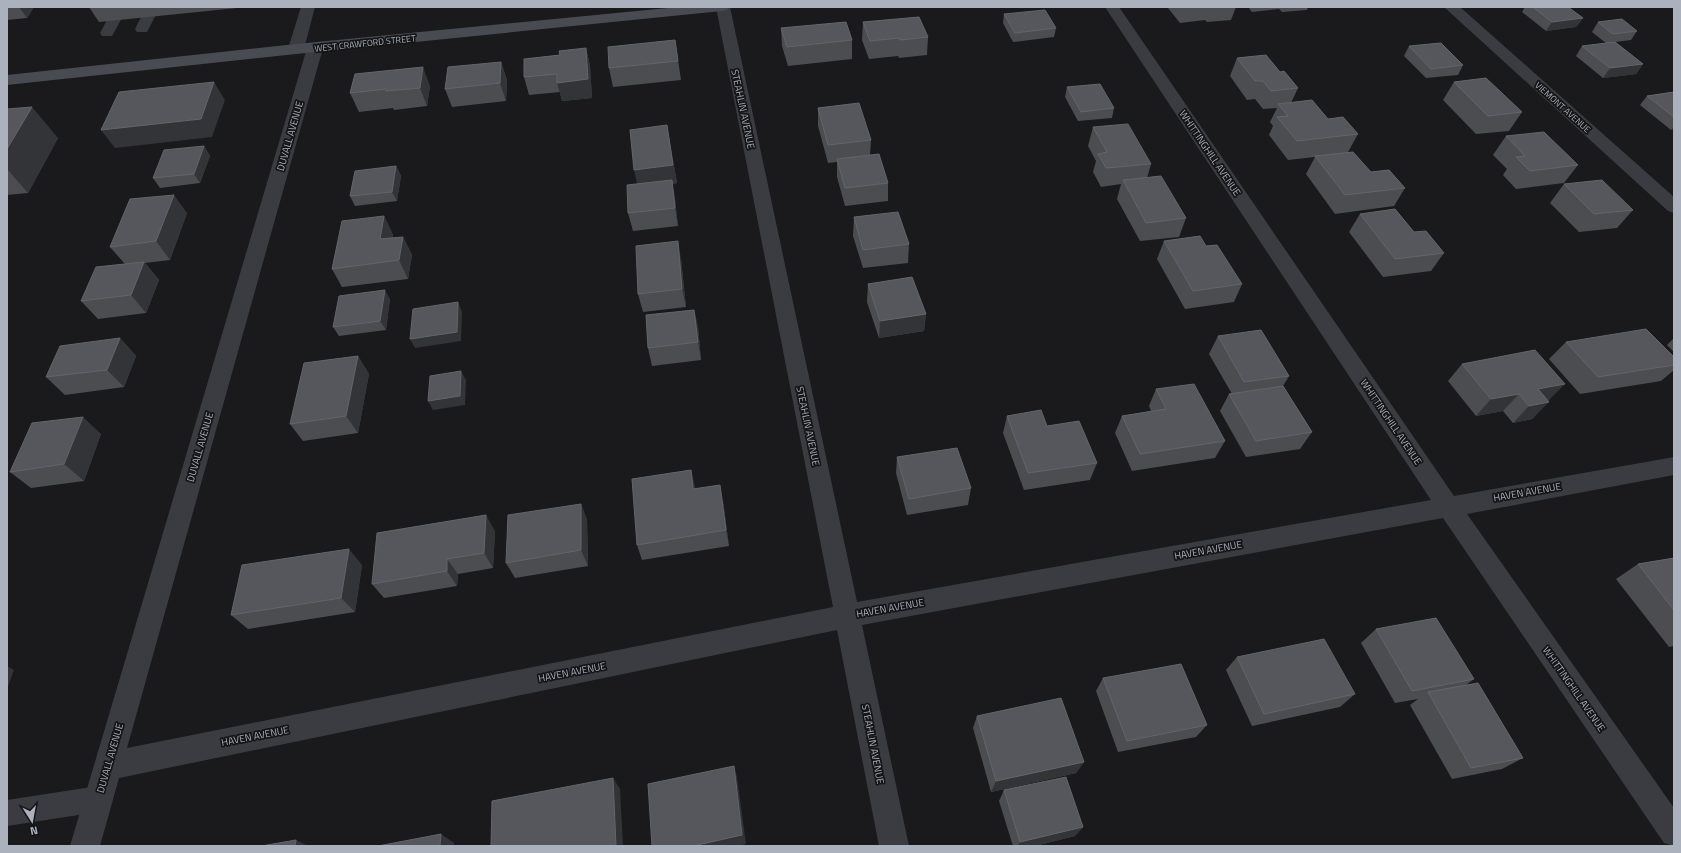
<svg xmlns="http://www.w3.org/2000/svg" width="1681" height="853" viewBox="0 0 1681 853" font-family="'Titillium Web',sans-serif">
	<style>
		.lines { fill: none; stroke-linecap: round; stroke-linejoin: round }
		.service { fill: #3a3c42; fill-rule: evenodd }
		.minor { fill: #3a3c42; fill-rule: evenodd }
		.secondary { fill: #484b52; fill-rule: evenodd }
		.wall { fill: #4b4d51 }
		.shaded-wall { fill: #333437 }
		.building { fill: #56575d; stroke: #63656c }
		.labels { text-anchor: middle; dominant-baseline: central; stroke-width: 3.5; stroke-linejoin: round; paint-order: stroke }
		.far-street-label { font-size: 9px; fill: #abb1bd; stroke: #151517 }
		.street-label { font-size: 10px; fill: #abb1bd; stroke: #151517 }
	</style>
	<rect width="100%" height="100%" fill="#1a1a1c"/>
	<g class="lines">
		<!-- service -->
		<g class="service">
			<polygon points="114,7 128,7 112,36 102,36 100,33"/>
			<polygon points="146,7 160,7 147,32 137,32 135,29"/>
			<polygon points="98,786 107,790 111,799 107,808 98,812 7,826 7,800"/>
		</g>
		<!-- minor -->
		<g class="minor">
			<polygon points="301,7 315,7 304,49 301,52 296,54 291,52 288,49"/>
			<polygon points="716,7 730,7 857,602 1431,500 1105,7 1119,7 1454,496 1674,457 1674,475 1467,514 1674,808 1674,846 1664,843 1443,518 862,625 909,846 879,846 837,630 119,778 100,846 70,846 307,48 310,45 315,43 320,45 323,48 127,748 833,607"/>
			<polygon points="1444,7 1460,7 1674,197 1674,213 1668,211"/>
		</g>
		<!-- secondary -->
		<polygon class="secondary" points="678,7 729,7 727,10 722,11 296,54 7,85 7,75 296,44"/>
	</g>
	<!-- wall -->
	<g class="wall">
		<polygon points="7,7 34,7 27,18 7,20"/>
		<polygon points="89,7 247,7 99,22"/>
		<polygon points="1168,7 1236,7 1231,20 1207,22 1205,20 1180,23 1168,8"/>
		<polygon points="1248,7 1308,7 1307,10 1282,12 1279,9 1252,12"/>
		<polygon points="1525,7 1568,7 1583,18 1576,27 1546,31 1522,12"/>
		<polygon points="1004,14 1056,28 1054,37 1013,42 1003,23"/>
		<polygon points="863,22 928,37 927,55 899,58 898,56 869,59 862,40"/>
		<polygon points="1598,22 1637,31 1631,40 1615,42 1643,64 1636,74 1603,78 1576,56 1582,46 1606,43 1592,32"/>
		<polygon points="781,28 852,40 852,59 788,66 782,46"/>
		<polygon points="675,40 681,80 613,87 609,68"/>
		<polygon points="1409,46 1463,65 1458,75 1426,78 1404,56"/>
		<polygon points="586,48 590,66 592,98 562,101 560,92 529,95 524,77 560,55"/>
		<polygon points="1237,58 1280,72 1298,88 1291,103 1328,119 1358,134 1348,152 1371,172 1405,188 1394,206 1335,214 1306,174 1315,157 1288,160 1269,135 1273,126 1270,122 1277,108 1263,109 1255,99 1247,100 1230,76"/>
		<polygon points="501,62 507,80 506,101 452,107 445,89"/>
		<polygon points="355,74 430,86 427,106 394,110 393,108 359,112 350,93"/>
		<polygon points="1454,82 1522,112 1509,131 1476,134 1443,100"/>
		<polygon points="1067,87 1114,108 1112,118 1078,121 1065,97"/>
		<polygon points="1674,92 1674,129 1671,130 1640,105 1647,96"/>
		<polygon points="818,108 871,140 870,155 888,183 888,201 845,206 837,177 837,162 828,163 818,126"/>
		<polygon points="7,109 58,138 28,193 7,195"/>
		<polygon points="1093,127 1151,164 1147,178 1186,218 1179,237 1140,241 1117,199 1121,184 1101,187 1093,172 1096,161 1088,146"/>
		<polygon points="1506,136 1578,165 1564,183 1516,189 1503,175 1507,169 1493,155"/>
		<polygon points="670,144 677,183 672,184 675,199 678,226 633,231 628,213 637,184"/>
		<polygon points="204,146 210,156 200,183 160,188 153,178"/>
		<polygon points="396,166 401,176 397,201 355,206 350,196"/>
		<polygon points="1564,184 1633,210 1617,228 1579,232 1550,203"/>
		<polygon points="187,213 170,260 145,263 159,280 146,313 98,319 81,301 125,264 110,247"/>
		<polygon points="1360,214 1414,232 1444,253 1431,271 1383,277 1349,232"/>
		<polygon points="384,216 393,235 393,238 403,237 412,255 408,279 342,287 332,269"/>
		<polygon points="854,217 909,244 908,263 863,268 853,236"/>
		<polygon points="1164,241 1206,246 1242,284 1234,302 1185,309 1157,259"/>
		<polygon points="681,259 686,307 643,312 638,294"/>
		<polygon points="868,284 926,314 924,331 879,338 867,302"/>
		<polygon points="390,299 386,330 339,336 333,327"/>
		<polygon points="694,310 698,327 701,360 652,366 648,348"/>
		<polygon points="1218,336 1289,376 1283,386 1312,432 1300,449 1246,457 1220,411 1229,394 1232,394 1209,354"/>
		<polygon points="120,338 136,356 124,387 65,395 46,377"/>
		<polygon points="1674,338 1674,352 1667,345"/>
		<polygon points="1566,342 1674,357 1674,370 1661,381 1580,394 1549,359"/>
		<polygon points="358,356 369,374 358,433 303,441 290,424"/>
		<polygon points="1462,364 1548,401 1532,419 1513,423 1503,411 1476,416 1448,381"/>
		<polygon points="1156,389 1225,441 1215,458 1132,471 1115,433 1122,416 1151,411 1149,406"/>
		<polygon points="1007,416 1047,426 1097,463 1090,480 1024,490 1003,433"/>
		<polygon points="101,434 84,481 31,488 10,472"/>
		<polygon points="897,457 971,488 968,505 907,515 896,473"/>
		<polygon points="691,470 695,489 723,501 729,546 642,560 637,545"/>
		<polygon points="581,504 587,520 588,566 515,578 506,563"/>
		<polygon points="495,531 493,568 458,574 457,586 384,598 372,584"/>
		<polygon points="1674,558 1674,646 1669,647 1616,579 1638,564"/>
		<polygon points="362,565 355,612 248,629 231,615"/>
		<polygon points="1376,629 1474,679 1466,685 1523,758 1502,769 1452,779 1410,705 1418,699 1395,703 1361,643"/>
		<polygon points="1237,657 1355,694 1340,707 1252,726 1226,670"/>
		<polygon points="1103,678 1207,725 1196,737 1118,752 1096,691"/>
		<polygon points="977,716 1084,762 1076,773 991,792 973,728"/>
		<polygon points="1004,790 1083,827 1075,836 1035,846 1013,846 999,801"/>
	</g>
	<!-- shaded-wall -->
	<g class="shaded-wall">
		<polygon points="19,7 34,7 27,18"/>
		<polygon points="1583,18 1576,27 1546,31 1552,22"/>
		<polygon points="586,48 590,66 592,98 562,101 557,83"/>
		<polygon points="501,62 507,80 506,101 500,83"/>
		<polygon points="1643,64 1636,74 1603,78 1610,68"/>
		<polygon points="423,67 430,86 427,106 420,88"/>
		<polygon points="214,82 225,100 212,137 115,148 101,130"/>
		<polygon points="32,107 58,138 28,193 7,169 7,149"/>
		<polygon points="667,125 677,183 672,184 675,199 678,226 675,208 638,188 634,170"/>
		<polygon points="1674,126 1674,129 1671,130"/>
		<polygon points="204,146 210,156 200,183 194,174"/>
		<polygon points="396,166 401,176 397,201 392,192"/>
		<polygon points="174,195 187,213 170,260 156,241"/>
		<polygon points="384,216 393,235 390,257 380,239"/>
		<polygon points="403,237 412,255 408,279 399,260"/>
		<polygon points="678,241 681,259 686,307 682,289"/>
		<polygon points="144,262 159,280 146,313 131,295"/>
		<polygon points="385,290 390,299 386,330 380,321"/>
		<polygon points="458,302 462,312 461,341 415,348 410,339"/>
		<polygon points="694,310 698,327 701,360 698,342"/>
		<polygon points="926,314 924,331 879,338 880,321"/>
		<polygon points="120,338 136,356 124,387 107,370"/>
		<polygon points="358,356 369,374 358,433 346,416"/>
		<polygon points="461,371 466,380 465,405 433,410 428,401"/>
		<polygon points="1565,384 1548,401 1538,389"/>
		<polygon points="1519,394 1503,411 1476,416 1491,399"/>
		<polygon points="1549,402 1532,419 1513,423 1529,406"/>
		<polygon points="83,417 101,434 84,481 64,464"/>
		<polygon points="691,470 695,486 697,505 693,489"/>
		<polygon points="720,485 723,501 729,546 726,530"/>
		<polygon points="581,504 587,520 588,566 581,550"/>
		<polygon points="486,515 495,531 493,568 484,553"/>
		<polygon points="349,549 362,565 355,612 341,598"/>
		<polygon points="447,559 458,574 457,586 447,571"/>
		<polygon points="7,666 14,670 7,689"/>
		<polygon points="1084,762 1076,773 991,792 996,781"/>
		<polygon points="734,766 737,777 746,844 738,846 693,846"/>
		<polygon points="613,778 620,789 623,846 616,846"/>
		<polygon points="1083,827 1075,836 1035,846 1018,846 1020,842"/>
		<polygon points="441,834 454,843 454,846 440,846"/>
		<polygon points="296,840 308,846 295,846"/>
	</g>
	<!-- building -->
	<g class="building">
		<polygon points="1533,7 1568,7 1583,18 1552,22"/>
		<polygon points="1045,10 1056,28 1015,33 1004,14"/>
		<polygon points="919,17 928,37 900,40 899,38 870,41 863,22"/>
		<polygon points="1622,19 1637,31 1613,34 1598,22"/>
		<polygon points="846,22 852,40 787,47 781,28"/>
		<polygon points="675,40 678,61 609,68 608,47"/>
		<polygon points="1615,42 1643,64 1610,68 1582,46"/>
		<polygon points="1441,43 1463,65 1431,69 1409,46"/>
		<polygon points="586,48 588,79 557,83 557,74 524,77 524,59 560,55 559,51"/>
		<polygon points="1266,55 1280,72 1284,71 1298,88 1271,91 1263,81 1255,81 1237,58"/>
		<polygon points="501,62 500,83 445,89 448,67"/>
		<polygon points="423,67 420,88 386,91 386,89 350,93 355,74"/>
		<polygon points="1486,78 1522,112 1488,116 1454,82"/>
		<polygon points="214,82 201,119 101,130 119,92"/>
		<polygon points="1100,84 1114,108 1081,112 1067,87"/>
		<polygon points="1674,92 1674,117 1647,96"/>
		<polygon points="1312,100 1328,119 1343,117 1358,134 1297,141 1277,117 1288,116 1278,104"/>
		<polygon points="859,103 871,140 828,145 818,108"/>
		<polygon points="32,107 7,149 7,109"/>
		<polygon points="1128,124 1151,164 1106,168 1098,154 1107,152 1093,127"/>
		<polygon points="667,125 673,165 634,170 630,130"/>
		<polygon points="1544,132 1578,165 1530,171 1516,157 1525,156 1506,136"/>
		<polygon points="204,146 194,174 153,178 164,150"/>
		<polygon points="1353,152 1371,172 1389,170 1405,188 1345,195 1315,156"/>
		<polygon points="879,154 888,183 845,188 837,159"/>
		<polygon points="396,166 392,192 350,196 355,171"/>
		<polygon points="1161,176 1186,218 1146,223 1123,180"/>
		<polygon points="672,180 675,208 628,213 627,185"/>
		<polygon points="1602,180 1633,210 1594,214 1564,184"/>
		<polygon points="174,195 156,241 110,247 130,199"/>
		<polygon points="1395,209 1414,232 1426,231 1444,253 1395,259 1360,214"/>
		<polygon points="898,212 909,244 863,250 854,217"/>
		<polygon points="384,216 380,239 403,237 399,260 332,269 342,221"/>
		<polygon points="1200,236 1206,246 1217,245 1242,284 1193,291 1164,241"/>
		<polygon points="678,241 682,289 638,294 636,246"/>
		<polygon points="144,262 131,295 81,301 96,267"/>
		<polygon points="912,277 926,314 880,321 868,284"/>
		<polygon points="385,290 380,321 333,327 339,296"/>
		<polygon points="458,302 457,332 410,339 413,309"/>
		<polygon points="694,310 698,342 648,348 646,315"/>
		<polygon points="1646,329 1674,357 1674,365 1598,377 1566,342"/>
		<polygon points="1261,330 1289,376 1244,382 1218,336"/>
		<polygon points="120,338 107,370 46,377 60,346"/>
		<polygon points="1535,350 1565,384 1538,389 1549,402 1529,406 1519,394 1491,399 1462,364"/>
		<polygon points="358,356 346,416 290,424 304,363"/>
		<polygon points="461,371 460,396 428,401 430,376"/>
		<polygon points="1194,384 1225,441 1140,454 1122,416 1166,409 1156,389"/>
		<polygon points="1283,386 1312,432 1256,441 1229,394"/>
		<polygon points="1041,410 1047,426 1079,421 1097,463 1028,473 1007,416"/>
		<polygon points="83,417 64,464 10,472 32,423"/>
		<polygon points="957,448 971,488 909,499 897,457"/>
		<polygon points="691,470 693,489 720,485 726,530 637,545 632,479"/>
		<polygon points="581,504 581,550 506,563 508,515"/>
		<polygon points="486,515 484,553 447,559 447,571 372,584 377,533"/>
		<polygon points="349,549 341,598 231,615 242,565"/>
		<polygon points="1674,558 1674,610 1638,564"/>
		<polygon points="1436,618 1474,679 1412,691 1376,629"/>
		<polygon points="1324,639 1355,694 1264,714 1237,657"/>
		<polygon points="1181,664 1207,725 1127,741 1103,678"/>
		<polygon points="1478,683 1523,758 1471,768 1428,692"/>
		<polygon points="1061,698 1084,762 996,781 977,716"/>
		<polygon points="734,766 742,835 693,846 652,846 648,784"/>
		<polygon points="1066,777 1083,827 1020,842 1004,790"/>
		<polygon points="613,778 616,846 491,846 492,801"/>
		<polygon points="441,834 440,846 378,846"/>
		<polygon points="296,840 295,846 261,846"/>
	</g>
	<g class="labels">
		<!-- far-street labels -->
		<g class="far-street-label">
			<text transform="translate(365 43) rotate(-6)">WEST CRAWFORD STREET</text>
			<text transform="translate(1563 107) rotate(42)">VIEMONT AVENUE</text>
		</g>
		<!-- street labels -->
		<g class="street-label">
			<text transform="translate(743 109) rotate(78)">STEAHLIN AVENUE</text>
			<text transform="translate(290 136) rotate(-74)">DUVALL AVENUE</text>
			<text transform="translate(1210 153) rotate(56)">WHITTINGHILL AVENUE</text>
			<text transform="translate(1391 422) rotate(56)">WHITTINGHILL AVENUE</text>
			<text transform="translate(808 426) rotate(78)">STEAHLIN AVENUE</text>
			<text transform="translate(200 447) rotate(-74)">DUVALL AVENUE</text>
			<text transform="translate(1527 492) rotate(-10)">HAVEN AVENUE</text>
			<text transform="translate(1208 550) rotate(-10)">HAVEN AVENUE</text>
			<text transform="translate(890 608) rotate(-10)">HAVEN AVENUE</text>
			<text transform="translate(572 672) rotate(-11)">HAVEN AVENUE</text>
			<text transform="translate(1574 689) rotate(55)">WHITTINGHILL AVENUE</text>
			<text transform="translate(255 736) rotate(-11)">HAVEN AVENUE</text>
			<text transform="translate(873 744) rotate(79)">STEAHLIN AVENUE</text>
			<text transform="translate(110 758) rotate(-74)">DUVALL AVENUE</text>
		</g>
	</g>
	<!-- border -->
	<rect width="1681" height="853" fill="none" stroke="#abb1bd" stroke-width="16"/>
	<!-- north arrow -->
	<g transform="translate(32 821) rotate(169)" stroke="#151517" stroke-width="3" paint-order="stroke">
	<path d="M0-3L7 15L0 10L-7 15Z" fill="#abb1bd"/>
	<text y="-6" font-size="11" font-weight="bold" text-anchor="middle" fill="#abb1bd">N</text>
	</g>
</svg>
